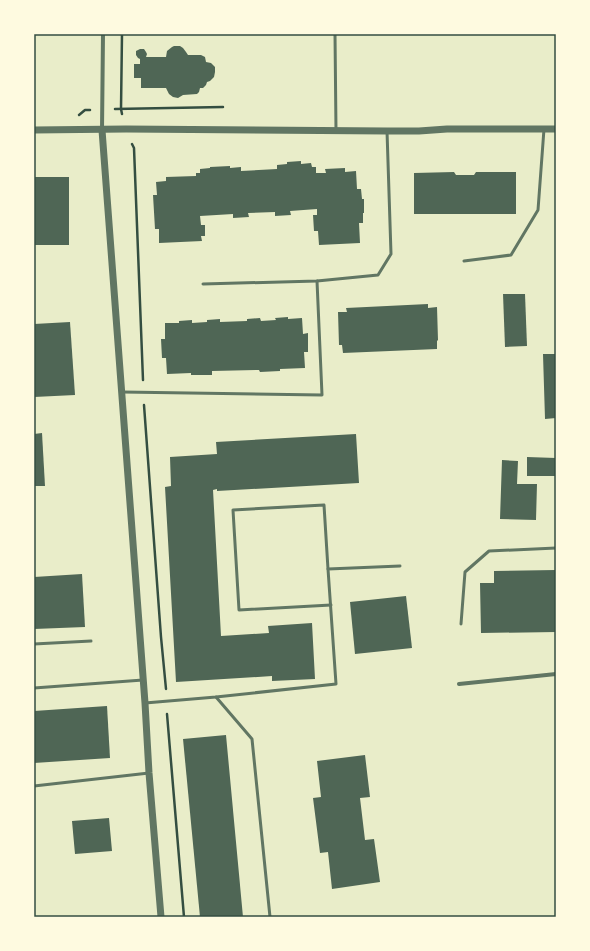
<svg xmlns="http://www.w3.org/2000/svg" width="590" height="951" viewBox="0 0 590 951" font-family="'Fira Sans',sans-serif">
	<style>
		.building { fill: #4f6655 }
		.lines { fill: none; stroke-linecap: round; stroke-linejoin: round }
		.path { stroke: #344e41; stroke-width: 2.5 }
		.service { stroke: #617663; stroke-width: 3 }
		.minor { stroke: #617663; stroke-width: 4 }
		.tertiary { stroke: #617663; stroke-width: 7 }
		.neatline { fill: none; stroke: #344e41; stroke-width: 1.5 }
	</style>
	<rect width="100%" height="100%" fill="#e9edc9"/>
	<!-- building -->
	<g class="building">
		<polygon points="174,46 180,46 183,48 186,52 188,55 201,55 205,57 206,62 211,63 215,67 215,72 214,77 210,81 207,82 206,85 203,88 200,88 199,92 197,94 183,95 178,98 173,97 169,94 166,88 141,88 141,78 134,78 134,64 140,64 140,59 138,58 136,55 136,51 140,49 144,49 146,52 147,54 146,57 166,57 167,51 172,47"/>
		<polygon points="301,161 301,164 311,163 312,167 316,167 316,173 326,173 325,169 345,168 345,172 356,171 357,189 361,189 362,199 364,199 364,213 363,213 363,223 359,223 360,243 319,245 318,231 314,231 313,215 317,215 317,209 290,211 291,215 275,216 275,212 248,213 249,217 233,218 233,214 200,216 201,225 205,225 205,236 201,236 202,241 159,243 159,229 155,229 153,195 157,195 156,182 166,181 166,177 196,176 196,173 200,173 200,169 210,168 210,167 230,166 230,168 241,167 241,171 277,169 277,165 287,164 287,162"/>
		<polygon points="454,172 456,175 474,175 476,172 516,172 516,214 414,214 414,173"/>
		<rect x="34" y="177" width="35" height="68"/>
		<polygon points="503,294 525,294 527,346 505,347"/>
		<polygon points="428,304 428,308 437,307 438,340 437,341 437,349 343,353 342,345 339,345 338,312 347,312 346,308"/>
		<polygon points="288,317 288,319 302,318 303,334 308,333 308,352 304,352 305,368 280,369 280,371 260,372 259,370 212,371 212,375 191,375 191,373 167,374 166,358 162,358 161,339 165,339 165,323 179,323 179,321 192,320 192,323 207,322 207,320 220,319 220,322 247,321 247,319 260,318 261,321 276,320 275,318"/>
		<polygon points="70,322 75,395 34,397 34,324"/>
		<polygon points="543,354 556,354 556,418 545,419"/>
		<polygon points="42,433 45,486 34,486 34,434"/>
		<polygon points="356,434 359,483 217,491 217,489 213,490 221,636 269,633 268,626 312,623 315,679 272,681 272,676 176,682 165,487 171,486 170,457 217,454 216,442"/>
		<polygon points="527,457 556,458 555,476 527,476"/>
		<polygon points="502,460 518,461 517,484 537,484 536,520 500,519"/>
		<polygon points="556,570 556,632 481,633 480,583 494,583 494,571"/>
		<polygon points="82,574 85,627 34,629 34,577"/>
		<polygon points="406,596 412,648 355,654 350,602"/>
		<polygon points="107,706 110,758 34,763 34,711"/>
		<polygon points="226,735 243,917 200,917 183,739"/>
		<polygon points="365,755 370,797 360,798 365,840 374,839 380,882 332,889 328,852 320,853 313,798 321,797 317,761"/>
		<polygon points="109,818 112,851 75,854 72,821"/>
	</g>
	<g class="lines">
		<!-- path -->
		<g class="path">
			<polyline points="122,34 121,109 122,114"/>
			<polyline points="115,109 223,107"/>
			<polyline points="79,115 85,110 90,110"/>
			<polyline points="132,144 134,148 143,380"/>
			<polyline points="144,405 161,637 166,689"/>
			<polyline points="167,714 184,917"/>
		</g>
		<!-- service -->
		<g class="service">
			<polyline points="335,34 336,131"/>
			<polyline points="464,261 511,255 538,210 544,129"/>
			<polyline points="203,284 317,281 378,275 391,254 387,131"/>
			<polyline points="122,392 322,395 317,281"/>
			<polyline points="328,569 324,505 233,510 239,610 331,605"/>
			<polyline points="461,624 465,572 489,551 556,548"/>
			<polyline points="34,644 91,641"/>
			<polyline points="34,688 143,680"/>
			<polyline points="216,697 252,739 270,917"/>
			<polyline points="145,703 216,697 336,684 328,569 400,566"/>
			<polyline points="34,786 149,773"/>
		</g>
		<!-- minor -->
		<g class="minor">
			<polyline points="102,130 103,34"/>
			<polyline points="459,684 556,674"/>
		</g>
		<!-- tertiary -->
		<g class="tertiary">
			<polyline points="34,130 126,129 387,131 419,131 447,129 556,129"/>
			<polyline points="102,130 145,703 149,773 161,917"/>
		</g>
	</g>
	<!-- border -->
	<rect width="590" height="951" fill="none" stroke="#fefae0" stroke-width="70"/>
	<rect x="35" y="35" width="520" height="881" class="neatline"/>
</svg>
